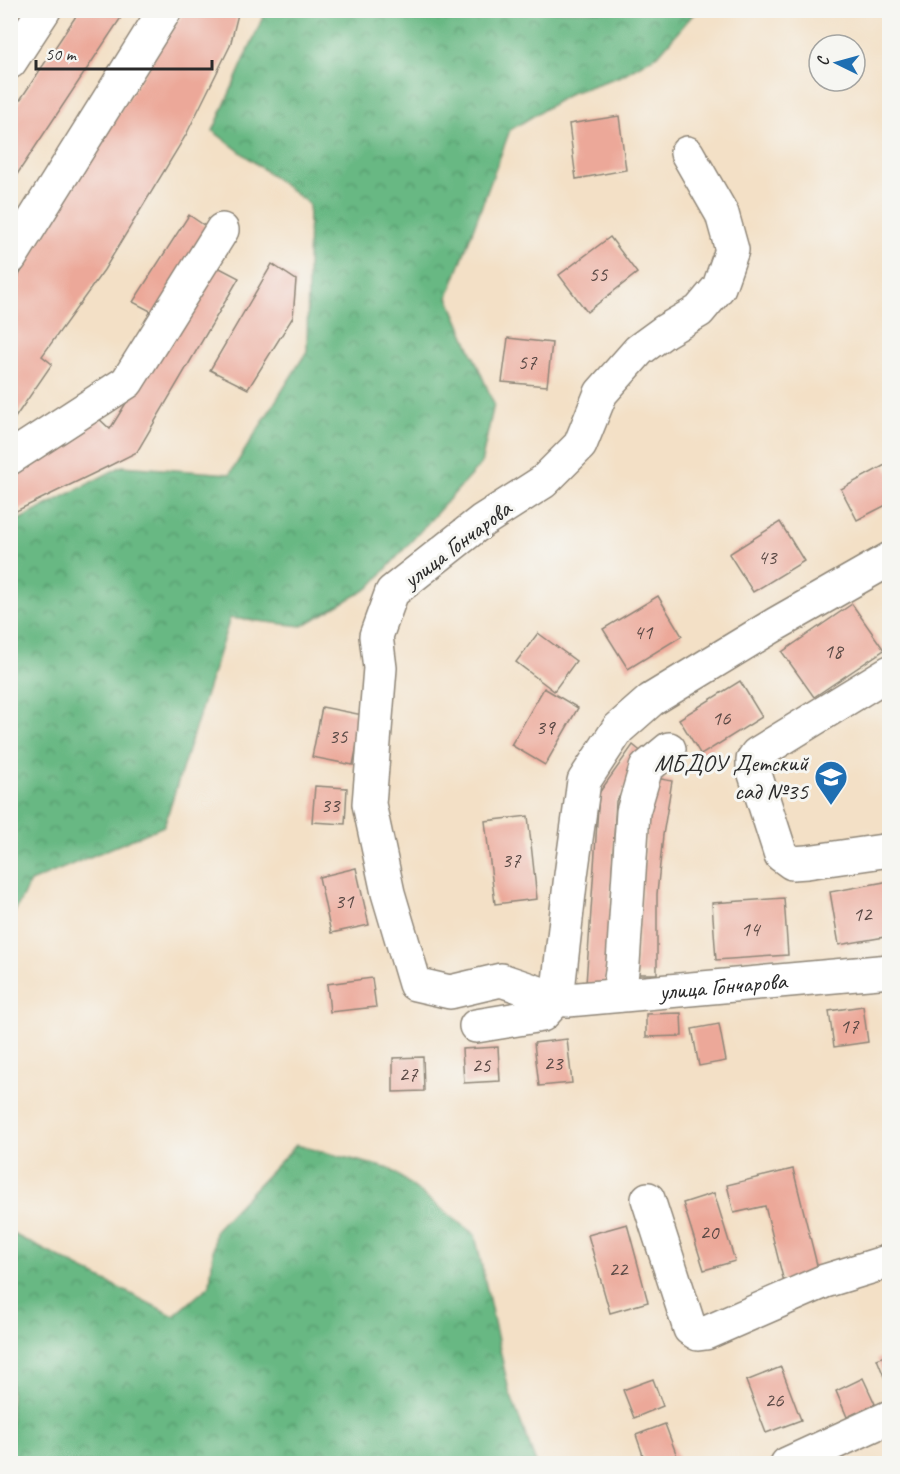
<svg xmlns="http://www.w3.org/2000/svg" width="900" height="1474" viewBox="0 0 900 1474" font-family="Caveat,sans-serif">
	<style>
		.forest { fill: url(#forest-crowns); stroke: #497257; stroke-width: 1.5 }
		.building { fill: #eca899 }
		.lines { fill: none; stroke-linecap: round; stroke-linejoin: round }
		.minor-casing { stroke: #8f8678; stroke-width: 36 }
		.minor { stroke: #fff; stroke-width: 33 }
		.labels { text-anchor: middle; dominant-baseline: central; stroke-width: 6; stroke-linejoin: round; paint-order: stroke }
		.number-label { font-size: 21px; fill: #5b4a46 }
		.street-label { font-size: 24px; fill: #2b2b2b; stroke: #f6f6f2 }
		.poi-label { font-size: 24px; fill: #2b2b2b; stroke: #f6f6f2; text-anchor: end }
	</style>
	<defs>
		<pattern id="forest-crowns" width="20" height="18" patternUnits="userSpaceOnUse" patternTransform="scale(1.5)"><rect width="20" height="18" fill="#67b883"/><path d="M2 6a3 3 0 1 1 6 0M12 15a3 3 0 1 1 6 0" fill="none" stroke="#55966b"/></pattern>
	</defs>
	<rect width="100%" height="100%" fill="#f6f6f2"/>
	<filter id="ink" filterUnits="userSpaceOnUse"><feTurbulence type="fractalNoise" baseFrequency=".0167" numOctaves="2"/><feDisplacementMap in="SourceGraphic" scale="12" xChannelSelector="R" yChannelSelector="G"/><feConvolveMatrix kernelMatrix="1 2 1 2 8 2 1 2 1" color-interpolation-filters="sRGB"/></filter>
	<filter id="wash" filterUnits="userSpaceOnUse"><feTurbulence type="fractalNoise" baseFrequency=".008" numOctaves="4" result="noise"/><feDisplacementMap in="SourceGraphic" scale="24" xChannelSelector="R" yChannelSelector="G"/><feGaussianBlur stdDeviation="1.35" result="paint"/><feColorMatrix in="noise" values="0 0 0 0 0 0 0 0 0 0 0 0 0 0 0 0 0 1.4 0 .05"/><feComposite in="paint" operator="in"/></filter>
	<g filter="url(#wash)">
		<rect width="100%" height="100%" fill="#f3e0c6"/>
		<!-- forest -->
		<g class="forest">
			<polygon points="266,10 696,11 659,54 621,76 571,93 510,130 448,297 494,404 481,464 369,588 302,626 230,618 164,826 30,882 11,919 11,524 122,466 230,474 307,351 309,204 213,131"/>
			<polygon points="296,1145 390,1169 475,1235 509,1391 536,1463 11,1463 11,1233 174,1316 210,1285 215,1230"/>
		</g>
		<g id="blocks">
			<!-- building -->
			<g class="building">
				<polygon points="80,10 126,10 10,185 10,115"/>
				<polygon points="185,10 239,10 230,46 186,135 104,270 42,356 52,364 10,425 10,290 112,123"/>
				<polygon points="619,116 626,170 576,179 569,124"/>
				<polygon points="189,215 211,230 160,316 133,302"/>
				<polygon points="610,237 637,273 587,312 559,275"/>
				<polygon points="212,264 239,278 137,452 109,466 10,514 10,465 97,417 110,429"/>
				<polygon points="272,264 296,280 293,317 248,389 210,370"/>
				<polygon points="508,338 552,343 547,386 502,382"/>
				<polygon points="885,465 890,474 890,503 857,520 841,489"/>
				<polygon points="780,522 804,561 753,592 729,554"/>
				<polygon points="658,596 682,636 628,669 603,629"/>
				<polygon points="852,604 884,650 814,697 782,652"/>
				<polygon points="538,633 576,661 554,691 516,662"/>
				<polygon points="740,681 762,717 701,755 679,719"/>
				<polygon points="544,688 578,708 545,765 511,745"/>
				<polygon points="322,707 363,715 353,765 312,757"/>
				<polygon points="633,745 649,758 616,801 606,985 586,984 599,793"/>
				<polygon points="651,777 672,781 663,835 657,894 657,974 635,974"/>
				<polygon points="315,786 347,788 345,824 312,822"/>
				<polygon points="528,816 537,899 495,904 485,821"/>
				<polygon points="356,868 369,925 331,933 319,877"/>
				<polygon points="890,881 890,936 839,945 830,892"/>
				<polygon points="784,898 788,955 716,960 712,903"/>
				<polygon points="372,978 376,1007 330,1012 327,984"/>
				<polygon points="863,1006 868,1042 834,1047 829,1011"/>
				<polygon points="681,1013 682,1036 646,1037 646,1014"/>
				<polygon points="719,1024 726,1061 699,1066 692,1029"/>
				<polygon points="567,1039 572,1083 539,1086 534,1043"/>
				<polygon points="498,1047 500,1081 464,1083 462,1049"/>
				<polygon points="423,1057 424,1091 393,1092 393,1058"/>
				<polygon points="793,1169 819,1273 784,1282 765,1206 734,1213 727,1185"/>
				<polygon points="714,1193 735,1261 704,1270 683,1203"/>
				<polygon points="627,1224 648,1302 610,1313 588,1235"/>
				<polygon points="890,1354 890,1389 889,1389 877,1359"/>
				<polygon points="781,1367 801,1420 766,1433 746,1381"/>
				<polygon points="863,1378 875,1404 847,1417 836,1391"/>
				<polygon points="653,1379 663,1406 634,1418 623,1390"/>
				<polygon points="665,1424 680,1464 646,1464 636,1435"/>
			</g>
		</g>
	</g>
	<g filter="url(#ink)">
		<use href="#blocks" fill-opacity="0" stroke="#8f8678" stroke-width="1.5"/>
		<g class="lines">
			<defs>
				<g id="minor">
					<polyline points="10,62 44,10"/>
					<path id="s1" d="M687,153l35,61 10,36 -13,37 -20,24 -34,20 -26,19 -38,43 -21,52 -37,37 -61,39 -90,71 -16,44 4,32 -11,136 19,89 27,91 35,8 51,-12 56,19 11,1 322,-29"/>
					<polyline points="10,258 165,10"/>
					<polyline points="10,458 127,382 222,230"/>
					<polyline points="890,672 757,754 753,760 753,768 781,855 792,863 807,862 890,850"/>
					<polyline points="619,995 623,963 633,812 646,768 669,749"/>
					<polyline points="476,1026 542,1015 557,999 571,875 584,781 618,729 651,700 776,624 890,559"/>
					<polyline points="648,1199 690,1329 698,1334 706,1333 825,1281 890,1261"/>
					<polyline points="787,1464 890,1417"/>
				</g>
			</defs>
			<!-- minor casing -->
			<use href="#minor" class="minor-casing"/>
			<!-- minor -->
			<use href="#minor" class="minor"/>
		</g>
	</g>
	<!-- icons -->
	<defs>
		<symbol id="school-pin" viewBox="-11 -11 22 30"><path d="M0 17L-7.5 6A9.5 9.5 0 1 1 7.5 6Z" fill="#1f6fb2" stroke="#f6f6f2"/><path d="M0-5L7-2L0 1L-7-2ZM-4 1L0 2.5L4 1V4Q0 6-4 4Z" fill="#fff"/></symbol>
	</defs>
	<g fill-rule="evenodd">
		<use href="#school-pin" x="812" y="758" width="38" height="52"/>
	</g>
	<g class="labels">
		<!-- number labels -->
		<g class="number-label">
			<text x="598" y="274">55</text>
			<text x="527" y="362">57</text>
			<text x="767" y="557">43</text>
			<text x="643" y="632">41</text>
			<text x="833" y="651">18</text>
			<text x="721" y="718">16</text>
			<text x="545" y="727">39</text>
			<text x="338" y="736">35</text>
			<text x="330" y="805">33</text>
			<text x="511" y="860">37</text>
			<text x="344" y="901">31</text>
			<text x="862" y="914">12</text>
			<text x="750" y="929">14</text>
			<text x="849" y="1026">17</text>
			<text x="553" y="1063">23</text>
			<text x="481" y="1065">25</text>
			<text x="408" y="1074">27</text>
			<text x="709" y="1232">20</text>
			<text x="618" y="1269">22</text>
			<text x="774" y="1400">26</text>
		</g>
		<!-- street labels -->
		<g class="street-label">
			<text transform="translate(457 544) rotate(-37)">улица Гончарова</text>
			<text stroke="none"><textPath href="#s1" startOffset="1318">улица Гончарова</textPath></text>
		</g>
		<!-- poi labels -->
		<g class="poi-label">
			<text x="808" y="763">МБДОУ Детский<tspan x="808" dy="28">сад №35</tspan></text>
		</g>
	</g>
	<!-- margin -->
	<rect width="900" height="1474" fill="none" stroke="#f6f6f2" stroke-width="36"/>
	<!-- north arrow -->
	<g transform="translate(837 63) rotate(275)"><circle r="28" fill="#f6f6f2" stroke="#a5a5a2" stroke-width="1.5"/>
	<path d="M0-4.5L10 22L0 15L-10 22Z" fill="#1f6fb2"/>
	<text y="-9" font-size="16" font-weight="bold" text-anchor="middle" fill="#2b2b2b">С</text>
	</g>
	<!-- scale -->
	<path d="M36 60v9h176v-9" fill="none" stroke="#2b2b2b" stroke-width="3"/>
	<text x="45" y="60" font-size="18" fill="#2b2b2b" stroke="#f6f6f2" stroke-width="4.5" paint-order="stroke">50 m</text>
</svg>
